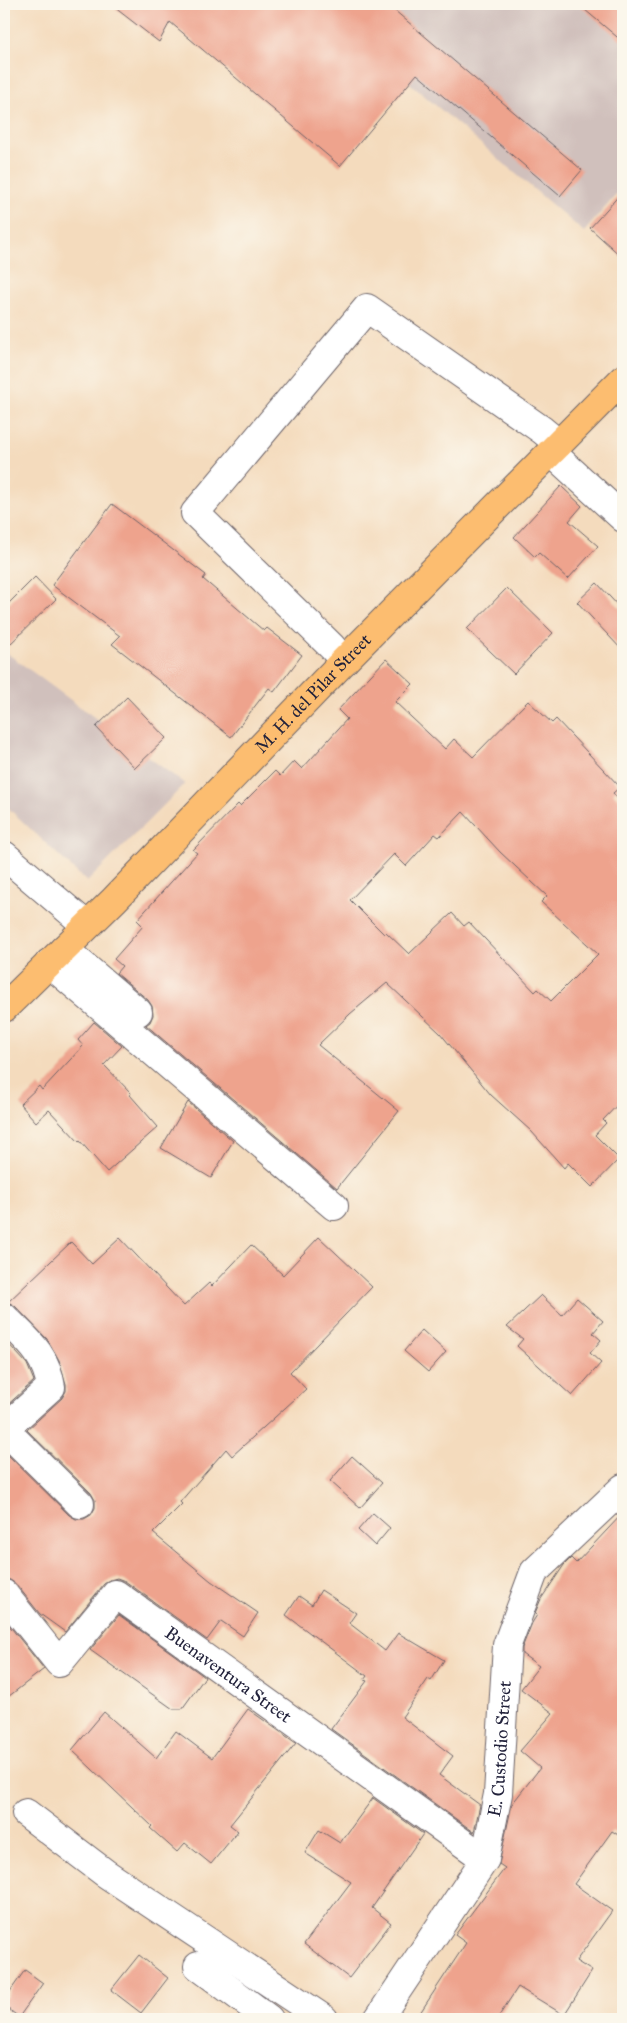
<svg xmlns="http://www.w3.org/2000/svg" width="627" height="2023" viewBox="0 0 627 2023" font-family="'IM FELL Great Primer',serif">
	<style>
		.industrial { fill: #d0c0bc }
		.building { fill: #eea38d; fill-rule: evenodd }
		.lines { fill: none; stroke-linecap: round; stroke-linejoin: round }
		.minor-casing { stroke: #6c6368; stroke-width: 30 }
		.major-casing { stroke: #6c6368; stroke-width: 30 }
		.minor { stroke: #fff; stroke-width: 28 }
		.major { stroke: #fcbd6f; stroke-width: 28 }
		.labels { text-anchor: middle; dominant-baseline: central; stroke-width: 5; stroke-linejoin: round; paint-order: stroke }
		.street-label { font-size: 18px; fill: #22223b; stroke: #fbf7ec }
	</style>
	<rect width="100%" height="100%" fill="#fbf7ec"/>
	<filter id="ink" filterUnits="userSpaceOnUse"><feTurbulence type="fractalNoise" baseFrequency=".02" numOctaves="2"/><feDisplacementMap in="SourceGraphic" scale="10" xChannelSelector="R" yChannelSelector="G"/><feConvolveMatrix kernelMatrix="1 2 1 2 8 2 1 2 1" color-interpolation-filters="sRGB"/></filter>
	<filter id="wash" filterUnits="userSpaceOnUse"><feTurbulence type="fractalNoise" baseFrequency=".0096" numOctaves="4" result="noise"/><feDisplacementMap in="SourceGraphic" scale="20" xChannelSelector="R" yChannelSelector="G"/><feGaussianBlur stdDeviation="1.12" result="paint"/><feColorMatrix in="noise" values="0 0 0 0 0 0 0 0 0 0 0 0 0 0 0 0 0 1.4 0 .05"/><feComposite in="paint" operator="in"/></filter>
	<g filter="url(#wash)">
		<rect width="100%" height="100%" fill="#f4dbbd"/>
		<!-- industrial -->
		<g class="industrial">
			<polygon points="317,4 623,4 623,187 584,232"/>
			<polygon points="4,651 185,784 87,882 4,804"/>
		</g>
		<g id="blocks">
			<!-- building -->
			<g class="building">
				<polygon points="110,4 387,4 582,170 560,196 417,74 340,166 170,22 159,42"/>
				<polygon points="578,4 623,4 623,42"/>
				<polygon points="623,191 623,258 590,228"/>
				<polygon points="561,486 582,506 569,521 598,546 568,579 539,553 535,557 514,537"/>
				<polygon points="112,504 206,575 203,579 264,631 267,628 302,655 274,692 269,688 231,737 112,644 120,636 52,585"/>
				<polygon points="35,577 56,599 4,650 4,608"/>
				<polygon points="597,583 623,611 623,651 577,602"/>
				<polygon points="507,588 553,633 514,674 467,629"/>
				<path d="M386,659l27,25 -18,18 50,47 9,-10 19,18 55,-56 24,22 4,-4 64,68 -7,6 10,12v294l-20,21 3,3 -11,12 24,24 -27,28 -24,-24 -4,5 -33,-37 -40,-36 -51,-62 -53,-50 -37,31 -32,31 81,66 -62,77 -191,-163 4,-3 3,-7 -1,-9 -4,-6 -32,-27 6,-7 -8,-7 29,-33 -6,-6 60,-67 -4,-3 45,-46 2,2 35,-35 5,5 14,-15 8,8 45,-50 -9,-9zM463,812l37,40 47,44 -6,6 57,52 -47,47 -13,-12 -3,3 -66,-70 -5,4 -12,-13 -43,41 -23,-22 -2,2 -34,-34 44,-46 12,12 29,-32 4,3z"/>
				<polygon points="127,697 166,738 135,768 96,727"/>
				<polygon points="94,1022 122,1046 104,1065 131,1093 130,1095 158,1127 107,1172 80,1141 79,1142 49,1110 36,1122 20,1104 39,1086 42,1090 83,1046 78,1040"/>
				<polygon points="188,1102 233,1141 211,1178 161,1148"/>
				<polygon points="319,1237 372,1287 290,1372 306,1389 232,1456 226,1449 180,1502 182,1504 153,1533 211,1581 258,1613 243,1636 221,1621 207,1640 125,1581 117,1578 110,1580 104,1584 65,1632 40,1614 16,1584 10,1580 4,1579 4,1451 69,1515 76,1519 84,1519 91,1515 95,1508 95,1500 91,1493 27,1430 62,1398 66,1391 66,1384 59,1360 47,1339 15,1306 8,1302 71,1242 92,1264 120,1238 184,1306 209,1283 212,1286 251,1245 283,1275"/>
				<polygon points="541,1295 562,1315 577,1298 603,1321 593,1333 601,1340 590,1353 601,1363 572,1396 517,1346 523,1339 507,1327"/>
				<polygon points="422,1330 446,1352 428,1372 404,1351"/>
				<polygon points="4,1339 27,1364 34,1381 4,1408"/>
				<polygon points="352,1456 382,1483 360,1508 330,1481"/>
				<polygon points="373,1513 390,1528 375,1546 358,1530"/>
				<polygon points="623,1513 623,1838 612,1831 574,1884 612,1911 576,1961 592,1971 564,2015 518,1987 497,2019 416,2019 466,1943 455,1935 505,1868 499,1864 512,1804 540,1768 520,1751 553,1713 521,1689 539,1666 522,1654 522,1648 532,1623 537,1615 535,1613 541,1599 564,1565 571,1558 576,1563"/>
				<polygon points="321,1590 356,1613 349,1623 385,1651 398,1633 444,1660 431,1681 428,1679 402,1717 453,1756 439,1775 480,1805 474,1832 331,1729 367,1681 364,1680 367,1676 286,1615 299,1596 312,1605"/>
				<polygon points="119,1615 205,1677 182,1709 173,1709 90,1650"/>
				<polygon points="4,1619 44,1669 4,1700"/>
				<polygon points="248,1709 296,1743 230,1825 238,1831 211,1864 185,1843 177,1852 150,1828 152,1826 72,1750 104,1712 156,1758 176,1731 212,1758"/>
				<polygon points="373,1798 423,1834 372,1908 391,1923 349,1978 304,1944 351,1882 305,1853 319,1830 340,1843"/>
				<polygon points="139,1955 168,1978 141,2013 111,1990"/>
				<polygon points="25,1970 43,1983 19,2017 4,2006 4,2000"/>
			</g>
		</g>
	</g>
	<g filter="url(#ink)">
		<use href="#blocks" fill-opacity="0" stroke="#6c6368" stroke-width="1"/>
		<g class="lines">
			<defs>
				<g id="minor">
					<polyline points="551,452 623,518"/>
					<polyline points="344,661 332,647 195,513 367,308 542,430 559,444"/>
					<polyline points="4,855 86,925"/>
					<polyline points="64,949 138,1012"/>
					<polyline points="49,963 334,1206"/>
					<path d="M4,1317c23,23 42,36 47,70l-39,35 -3,9 4,7 67,66"/>
					<path id="s1" d="M4,1594l55,69 57,-69 369,265"/>
					<polyline points="26,1813 105,1873 324,2019"/>
					<polyline points="198,1966 269,2019"/>
					<path id="s2" d="M378,2019l107,-160 13,-65 9,-149 27,-73 89,-84"/>
				</g>
				<g id="major">
					<path id="s3" d="M4,1008l110,-108 230,-239 279,-282"/>
				</g>
			</defs>
			<!-- minor casing -->
			<use href="#minor" class="minor-casing"/>
			<!-- major casing -->
			<use href="#major" class="major-casing"/>
			<!-- minor -->
			<use href="#minor" class="minor"/>
			<!-- major -->
			<use href="#major" class="major"/>
		</g>
	</g>
	<g class="labels">
		<!-- street labels -->
		<g class="street-label">
			<text stroke="none"><textPath href="#s3" startOffset="441">M. H. del Pilar Street</textPath></text>
			<text stroke="none"><textPath href="#s1" startOffset="316">Buenaventura Street</textPath></text>
			<text stroke="none"><textPath href="#s2" startOffset="304">E. Custodio Street</textPath></text>
		</g>
	</g>
	<!-- margin -->
	<rect width="627" height="2023" fill="none" stroke="#fbf7ec" stroke-width="20"/>
</svg>
